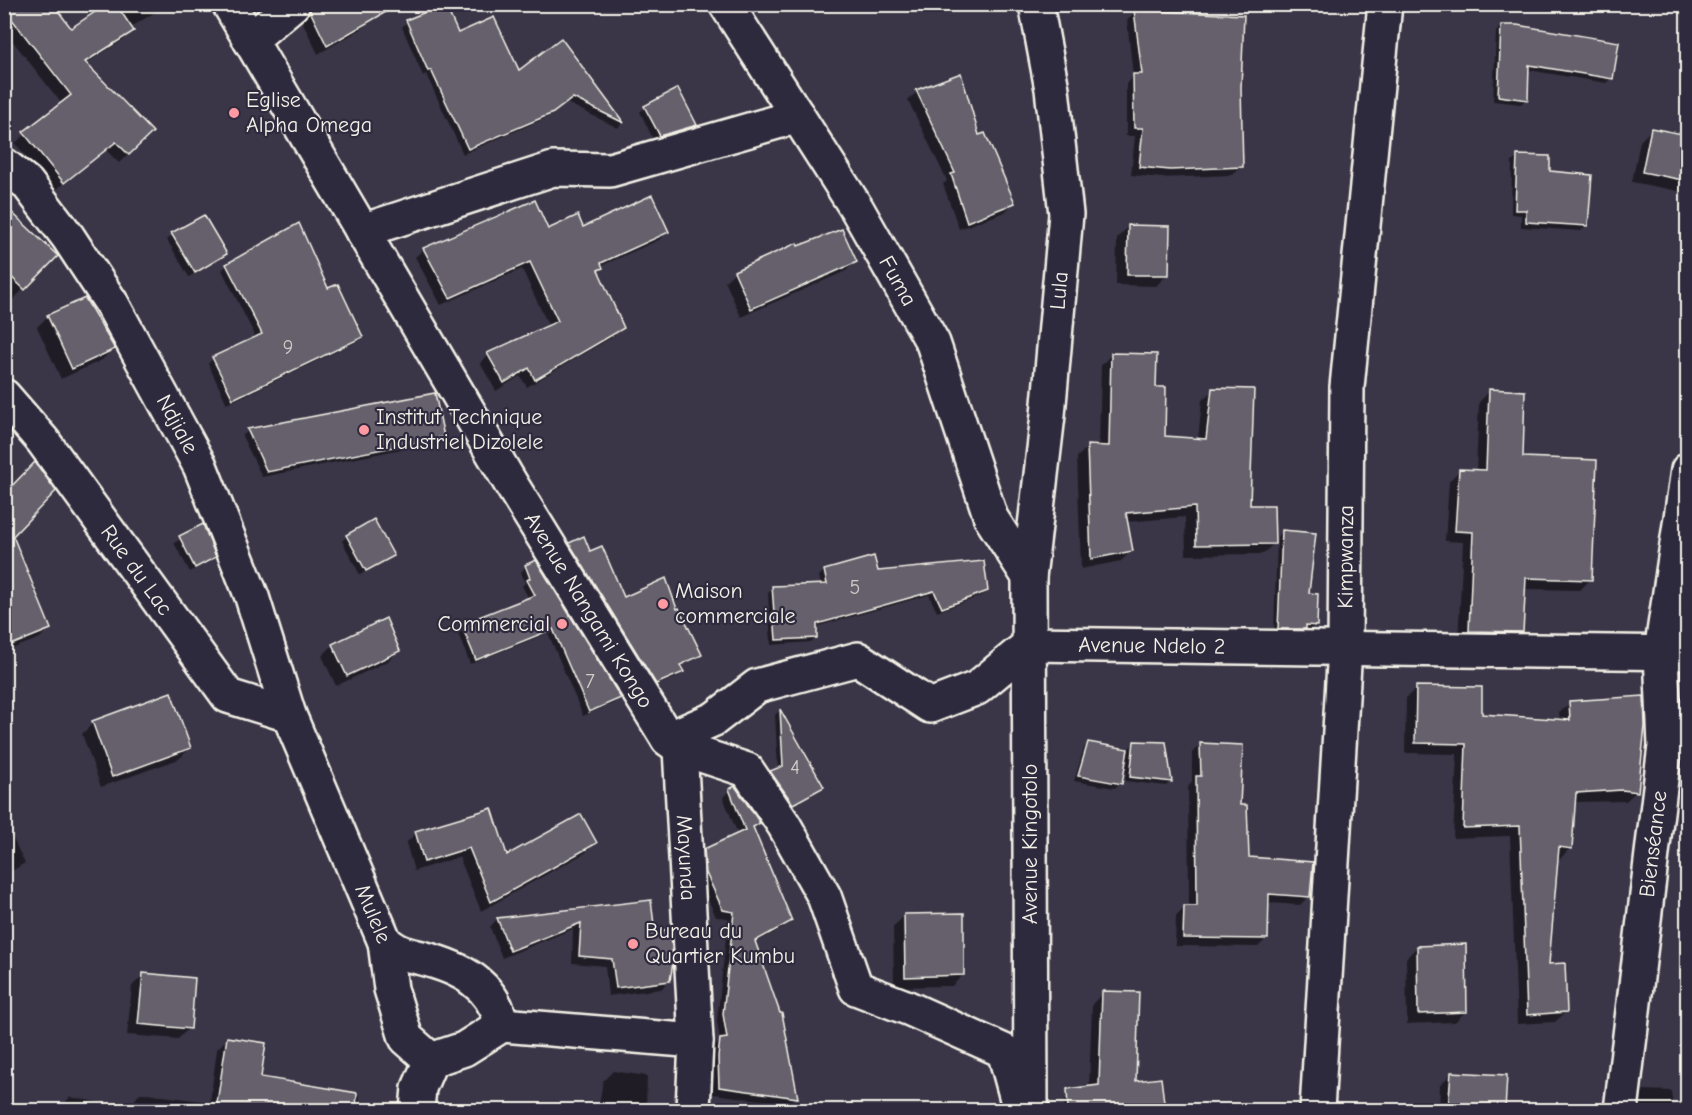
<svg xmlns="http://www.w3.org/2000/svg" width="1692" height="1115" viewBox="0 0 1692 1115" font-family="'Comic Neue',sans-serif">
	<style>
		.shadow { fill: #0007 }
		.building { fill: #65616c; stroke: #f4f1e8; stroke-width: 1.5 }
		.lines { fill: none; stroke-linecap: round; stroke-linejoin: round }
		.minor-casing { stroke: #f4f1e8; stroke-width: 38 }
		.minor { stroke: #2f2a3d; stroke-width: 33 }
		.poi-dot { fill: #ff9aa2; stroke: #2f2a3d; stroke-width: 2 }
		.labels { text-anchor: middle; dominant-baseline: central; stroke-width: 4.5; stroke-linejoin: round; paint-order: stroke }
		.number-label { font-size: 20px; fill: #d0cdc9 }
		.poi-label { font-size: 22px; fill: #f4f1e8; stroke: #2f2a3d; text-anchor: start }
		.street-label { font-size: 22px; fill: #f4f1e8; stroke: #2f2a3d }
	</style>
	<rect width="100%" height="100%" fill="#3b3647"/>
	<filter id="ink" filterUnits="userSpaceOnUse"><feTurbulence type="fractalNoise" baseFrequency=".0167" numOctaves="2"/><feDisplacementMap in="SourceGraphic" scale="12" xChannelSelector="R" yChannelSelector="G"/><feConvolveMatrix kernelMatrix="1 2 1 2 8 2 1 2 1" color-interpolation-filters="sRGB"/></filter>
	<g filter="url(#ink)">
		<!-- shadow -->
		<g class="shadow">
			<polygon points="17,4 71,30 110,4 168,4 130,28 132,31 123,40 85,64 151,132 119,163 106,150 54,191 15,143 62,104 4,30 4,16"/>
			<polygon points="300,4 360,4 369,21 360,30 318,54 302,21 307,16"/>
			<polygon points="548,4 560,4 550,9"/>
			<polygon points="1135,12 1239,88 1241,166 1233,175 1161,178 1131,175 1135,136 1126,136 1126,84 1133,76 1127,20"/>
			<polygon points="407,22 457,35 518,72 561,40 622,123 618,128 567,103 546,118 463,154 426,74 423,76 402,27"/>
			<polygon points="1501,26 1611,78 1606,83 1528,70 1526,99 1521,104 1493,101 1496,32"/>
			<polygon points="960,75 978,137 1013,203 1005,212 959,229 943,184 947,181 908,100 917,92"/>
			<polygon points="645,107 696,125 690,130 654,141 640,112"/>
			<polygon points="1651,130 1688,137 1688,193 1632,182 1640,141"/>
			<polygon points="1518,157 1548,173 1586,226 1581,231 1521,227 1521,215 1511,214 1512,162"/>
			<polygon points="1128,227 1167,275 1156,286 1116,285 1117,238"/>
			<polygon points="582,229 667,231 659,240 601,266 597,272 622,327 614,336 527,387 520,376 496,391 480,363 488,355 549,327 522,269 441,305 415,257 424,249 547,231"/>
			<polygon points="4,231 55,256 13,300 4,292"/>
			<polygon points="172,235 225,254 189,277 167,240"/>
			<polygon points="797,248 855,262 846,271 741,317 725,281 735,272"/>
			<polygon points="227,265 327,290 361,336 356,342 227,404 208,364 213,358 256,338 222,270"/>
			<polygon points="48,316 113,349 102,360 61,379 37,327"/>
			<polygon points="1112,354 1154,389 1164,438 1198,440 1202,400 1213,390 1248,507 1273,544 1263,554 1186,555 1185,517 1126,522 1131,551 1121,561 1081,569 1077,457 1088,447 1099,447 1101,365"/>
			<polygon points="1490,391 1521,459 1591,579 1580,590 1524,589 1522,631 1511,642 1458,642 1463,542 1445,541 1449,481 1460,470 1476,471 1479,402"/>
			<polygon points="434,395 442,437 437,442 262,477 242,436 248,431"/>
			<polygon points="4,495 10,538 27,569 49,628 40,638 4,652"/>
			<polygon points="202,526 214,557 190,572 174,543"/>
			<polygon points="1282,532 1308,595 1315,625 1310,630 1303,630 1299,634 1274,633 1277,537"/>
			<polygon points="347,536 392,555 360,575 342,541"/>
			<polygon points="570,544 589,553 623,599 676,611 700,654 679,667 682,672 677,677 650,688 565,549"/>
			<polygon points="526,566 619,698 614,703 583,716 548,633 470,664 457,631 462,626 529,599 522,586 525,583 521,572"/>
			<polygon points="824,571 877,572 986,591 981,596 937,612 929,595 815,627 816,637 811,642 771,645 768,593 773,588 821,586 819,576"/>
			<polygon points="333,645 399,650 388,661 336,686 322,656"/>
			<polygon points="1417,687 1480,716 1560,720 1559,713 1570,703 1637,791 1626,801 1574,802 1570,848 1560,859 1557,858 1547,966 1566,1012 1555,1022 1517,1024 1510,836 1453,838 1457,754 1405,753 1406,698"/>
			<polygon points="779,711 822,787 787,808 766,778 778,770 775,715"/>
			<polygon points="93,723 190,748 179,759 101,787 82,734"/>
			<polygon points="1089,743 1120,783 1115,788 1074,781 1084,748"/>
			<polygon points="1135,743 1171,781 1166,786 1125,781 1129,748"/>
			<polygon points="1200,745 1238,807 1247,859 1309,896 1300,905 1268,903 1267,938 1258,947 1175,946 1176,916 1184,908 1189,908 1188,787 1192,782 1192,753"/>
			<polygon points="730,790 758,822 752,829 790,921 783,928 754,943 796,1097 790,1104 713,1094 714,1047 720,1041 717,1021 728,918 716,917 699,880 698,857 705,850 738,835 723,797"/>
			<polygon points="416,833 506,857 595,843 585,853 481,911 459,857 414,871 406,843"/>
			<polygon points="12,837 25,863 4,876 4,841"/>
			<polygon points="649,901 653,935 669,981 661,989 608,996 605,966 572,963 573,929 502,958 490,927 497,919"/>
			<polygon points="904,916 963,975 952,986 894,987 893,927"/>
			<polygon points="1417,947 1466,1011 1455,1022 1407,1024 1406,958"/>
			<polygon points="143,975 189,1028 178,1039 127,1035 132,986"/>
			<polygon points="1103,993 1135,1083 1160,1080 1163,1110 1065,1110 1064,1101 1075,1090 1089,1088 1092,1004"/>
			<polygon points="227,1039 259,1078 360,1095 358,1110 127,1110 140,1093 210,1102 217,1049"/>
			<polygon points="613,1071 647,1076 646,1110 598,1110 603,1081"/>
			<polygon points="1451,1074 1506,1077 1504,1110 1439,1110 1440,1085"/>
			<polygon points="1643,1090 1672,1091 1672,1110 1635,1110 1638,1096"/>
			<polygon points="70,1097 120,1106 121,1110 59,1110"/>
		</g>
		<!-- building -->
		<g class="building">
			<polygon points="4,4 53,4 71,28 107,4 116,4 134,31 85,62 153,132 129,155 116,142 64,183 23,132 71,95 4,9"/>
			<polygon points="311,4 400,4 327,46 310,11"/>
			<polygon points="445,4 458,33 494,17 519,70 561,38 624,123 573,98 553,113 468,149 431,70 428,71 406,20"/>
			<polygon points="1134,10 1244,15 1241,88 1243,167 1170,170 1139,167 1143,128 1134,128 1133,74 1142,74"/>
			<polygon points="1501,25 1517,25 1619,42 1613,79 1529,65 1528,100 1498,96"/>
			<polygon points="961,73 979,135 985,133 1015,203 967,222 951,174 955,173 916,90"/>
			<polygon points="678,88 697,125 660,136 644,106"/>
			<polygon points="1651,128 1688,135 1688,181 1642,172"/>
			<polygon points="1517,155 1550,156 1550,171 1592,175 1588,226 1526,222 1526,210 1515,210"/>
			<polygon points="652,195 669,232 601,263 603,268 598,270 624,328 535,380 529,368 504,383 487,353 558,321 530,262 450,298 423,248 535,200 548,229 578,215 583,227"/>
			<polygon points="4,205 58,256 25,290 4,270"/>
			<polygon points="204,215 227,254 195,273 171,233"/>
			<polygon points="299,223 328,288 338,284 363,337 233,399 212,357 262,334 226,264"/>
			<polygon points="1128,225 1170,226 1169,275 1127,275"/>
			<polygon points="842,229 857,262 751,309 734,271 797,243 798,246"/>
			<polygon points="85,298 115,349 72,369 47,315"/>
			<polygon points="1111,353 1157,354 1156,387 1166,387 1165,436 1206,439 1212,388 1254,389 1250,505 1274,505 1275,544 1196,545 1195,507 1126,513 1133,551 1091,559 1087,445 1109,446"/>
			<polygon points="1489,389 1525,391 1523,457 1597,460 1592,580 1526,578 1523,632 1469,631 1473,532 1455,531 1459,469 1486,470"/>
			<polygon points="435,393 444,437 267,472 247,429"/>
			<polygon points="35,462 56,491 13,536 51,629 11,645 4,628 4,494"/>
			<polygon points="374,519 394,556 366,571 346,535"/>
			<polygon points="203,524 216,557 195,568 179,536"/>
			<polygon points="1282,530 1316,533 1309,593 1318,594 1317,626 1306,625 1306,629 1278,629"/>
			<polygon points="584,536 590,551 602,546 624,597 666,578 677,609 679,608 702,655 680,665 684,672 656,684 569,543"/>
			<polygon points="874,556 878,571 984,561 988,591 942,608 934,591 817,624 817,638 776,640 772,586 827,584 824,570"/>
			<polygon points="536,560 621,698 589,712 553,629 476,660 461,624 535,595 527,580 530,578 525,565"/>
			<polygon points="386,618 400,651 347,676 332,644"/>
			<polygon points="1416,686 1482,687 1482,714 1570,720 1569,701 1644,696 1645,726 1638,792 1622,790 1576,793 1572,849 1559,847 1549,964 1565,963 1567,1012 1527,1015 1520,826 1463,828 1466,744 1415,743"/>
			<polygon points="171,692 191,748 112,777 92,721"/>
			<polygon points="780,709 824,787 793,804 770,771 783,766"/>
			<polygon points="1134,741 1166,742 1172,782 1130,777"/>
			<polygon points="1088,742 1128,749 1122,784 1078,776"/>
			<polygon points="1200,743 1243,745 1240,805 1247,805 1249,857 1313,862 1310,897 1269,894 1268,939 1183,938 1184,906 1197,906 1196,776 1201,776"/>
			<polygon points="735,786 760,823 753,827 792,921 755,941 780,1013 782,1013 798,1098 719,1087 718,1057 720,1039 727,1038 723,1014 734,912 723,910 706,873 704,849 745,830 729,789"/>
			<polygon points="492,808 507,855 581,814 597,843 491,902 469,848 424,862 415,831"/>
			<polygon points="651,900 655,933 671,928 673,962 670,981 616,988 612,959 579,956 581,923 510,951 497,918"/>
			<polygon points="964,913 964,975 905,977 904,914"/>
			<polygon points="1466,944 1467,1012 1418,1014 1417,946"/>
			<polygon points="143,973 195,978 191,1029 138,1024"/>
			<polygon points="1102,991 1139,992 1136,1081 1161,1078 1165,1110 1068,1110 1067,1089 1099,1085"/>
			<polygon points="227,1037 266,1043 261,1077 357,1093 356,1110 216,1110"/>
			<polygon points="1451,1072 1507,1075 1505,1110 1448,1110"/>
		</g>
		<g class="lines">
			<defs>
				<g id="minor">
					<path id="s1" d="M229,4l282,480 157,255 12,9 67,22 37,55 40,71 32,92 52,20 96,43 16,59"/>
					<path id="s2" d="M726,4l131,205 76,134 58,175 38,59"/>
					<polyline points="250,40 293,4"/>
					<path id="s3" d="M4,165l23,18 41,54 44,67 88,162 52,131 37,118 96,227 6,47 15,49 25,22 -12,28 -2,22"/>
					<polyline points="362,231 553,169 610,170 798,116"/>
					<path id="s4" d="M4,396l39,45 185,255 61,19"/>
					<path id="s5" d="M668,739l46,-20 43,-33 101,-27 72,47 47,-18 53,-44 658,9"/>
					<path id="s6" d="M680,748l16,293 -3,69"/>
					<path d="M385,942c15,12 20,12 37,16 39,10 71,26 80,67"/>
					<polyline points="431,1060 464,1049 502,1025 696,1041"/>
					<path id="s7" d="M1031,1105l-2,-528 19,-162 18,-201 -14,-125 -16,-85"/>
					<path id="s8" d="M1317,1110l28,-462 2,-261 38,-383"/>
					<path id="s9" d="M1621,1110l44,-364 -4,-93 27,-183"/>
				</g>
			</defs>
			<!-- minor casing -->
			<use href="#minor" class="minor-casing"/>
			<!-- minor -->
			<use href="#minor" class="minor"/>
		</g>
	</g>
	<!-- markers -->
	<g class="poi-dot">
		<circle cx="234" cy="113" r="6"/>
		<circle cx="364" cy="430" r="6"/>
		<circle cx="663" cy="604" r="6"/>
		<circle cx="562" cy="624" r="6"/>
		<circle cx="633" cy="944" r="6"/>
	</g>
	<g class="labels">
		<!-- number labels -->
		<g class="number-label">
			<text x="288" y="347">9</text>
			<text x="855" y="587">5</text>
			<text x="590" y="681">7</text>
			<text x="795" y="767">4</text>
		</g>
		<!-- poi labels -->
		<g class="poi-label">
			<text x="246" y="100">Eglise<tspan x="246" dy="25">Alpha Omega</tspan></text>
			<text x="376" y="417">Institut Technique<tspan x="376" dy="25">Industriel Dizolele</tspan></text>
			<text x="675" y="591">Maison<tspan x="675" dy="25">commerciale</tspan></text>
			<text x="550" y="624" text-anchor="end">Commercial</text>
			<text x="645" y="931">Bureau du<tspan x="645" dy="25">Quartier Kumbu</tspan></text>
		</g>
		<!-- street labels -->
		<g class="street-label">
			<text stroke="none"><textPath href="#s2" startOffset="326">Fuma</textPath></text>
			<text stroke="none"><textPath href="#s7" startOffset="816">Lula</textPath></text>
			<text stroke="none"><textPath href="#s3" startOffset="314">Ndjiale</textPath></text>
			<text stroke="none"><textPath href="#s8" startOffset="554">Kimpwanza</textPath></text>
			<text stroke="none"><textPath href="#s4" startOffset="219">Rue du Lac</textPath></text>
			<text stroke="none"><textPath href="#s1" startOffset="705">Avenue Nangami Kongo</textPath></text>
			<text stroke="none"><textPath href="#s5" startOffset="536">Avenue Ndelo 2</textPath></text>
			<text transform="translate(1030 844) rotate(-90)">Avenue Kingotolo</text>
			<text stroke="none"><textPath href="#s9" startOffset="268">Bienséance</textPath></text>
			<text stroke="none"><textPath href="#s6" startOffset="110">Mayunda</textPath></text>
			<text stroke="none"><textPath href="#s3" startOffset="842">Mulele</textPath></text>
		</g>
	</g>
	<!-- margin -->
	<rect width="1692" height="1115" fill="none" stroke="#2f2a3d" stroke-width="24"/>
	<rect x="12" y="12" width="1668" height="1091" fill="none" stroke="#f4f1e8" stroke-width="2" filter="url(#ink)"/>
</svg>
